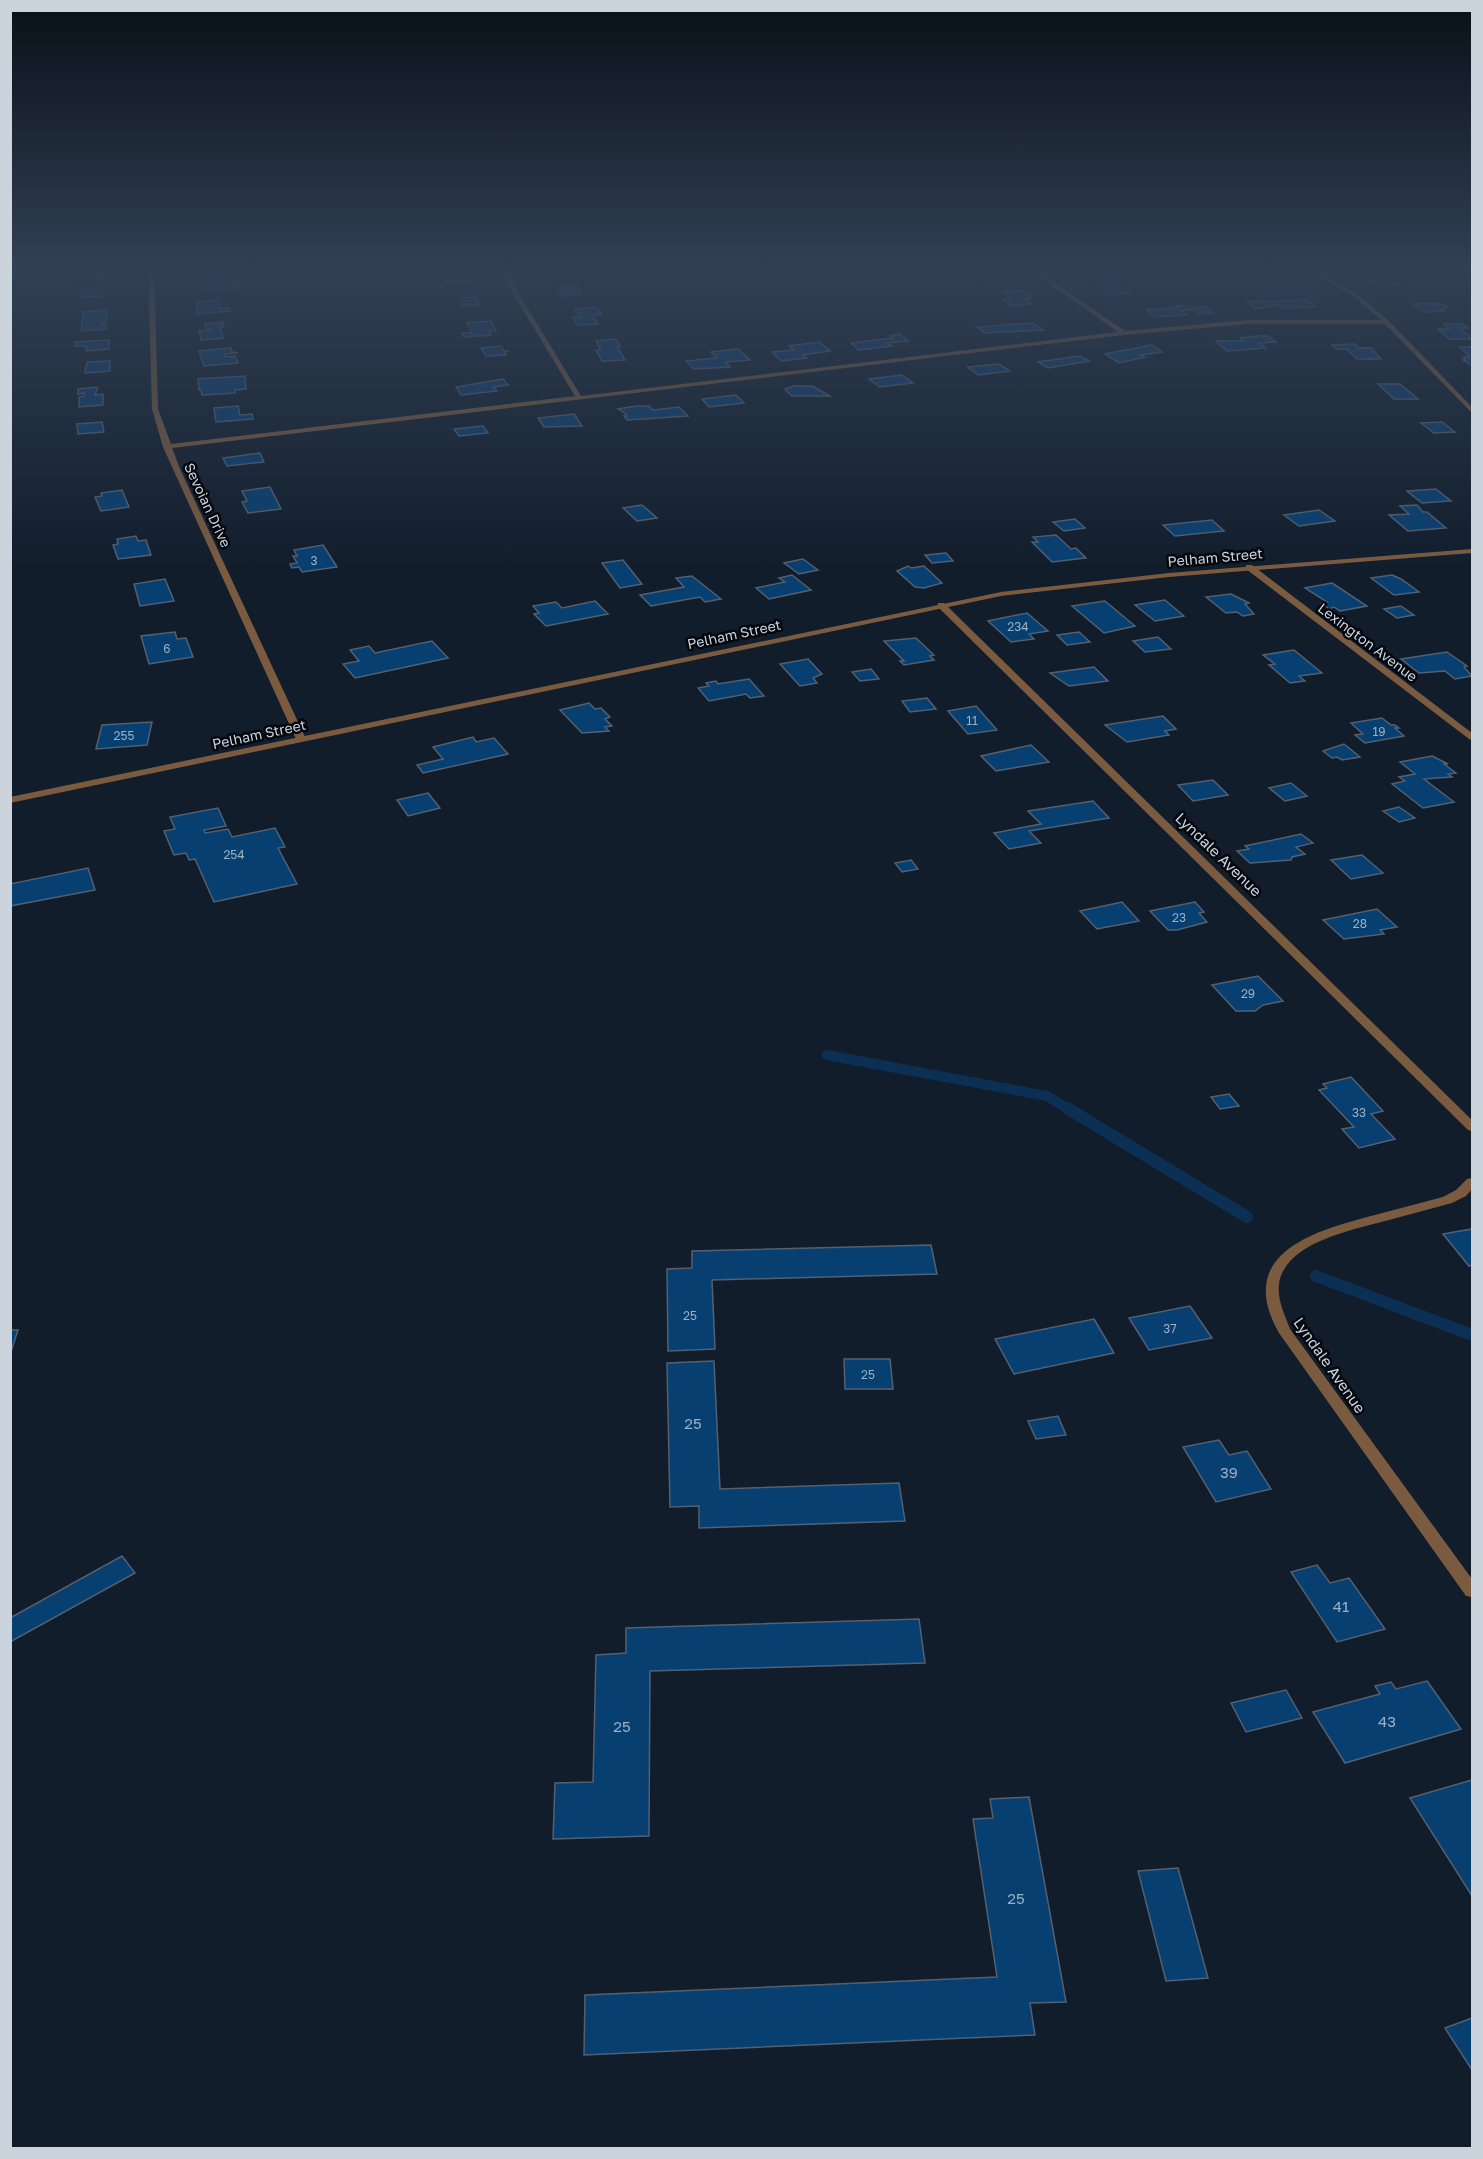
<svg xmlns="http://www.w3.org/2000/svg" width="1483" height="2159" viewBox="0 0 1483 2159" font-family="'Golos Text',sans-serif">
	<style>
		.lines { fill: none; stroke-linecap: round; stroke-linejoin: round }
		.stream-far1 { stroke: #0c3054; stroke-width: 10 }
		.stream { stroke: #0c3054; stroke-width: 12 }
		.building { fill: #083f71; stroke: #526070; stroke-width: 1.5 }
		.minor { fill: #7b5b40; fill-rule: evenodd }
		.tertiary { fill: #7b5b40; fill-rule: evenodd }
		.labels { text-anchor: middle; dominant-baseline: central; stroke-width: 5; stroke-linejoin: round; paint-order: stroke }
		.number-label { font-size: 12px; fill: #9aafc2 }
		.far-street-label { font-size: 14px; fill: #cbd4dd; stroke: #04070d }
		.street-label { font-size: 15px; fill: #cbd4dd; stroke: #04070d }
		.near-number-label { font-size: 15px; fill: #9aafc2 }
	</style>
	<rect width="100%" height="100%" fill="#111d2b"/>
	<g class="lines">
		<!-- stream-far1 -->
		<polyline class="stream-far1" points="827,1055 1047,1096 1070,1110"/>
		<!-- stream -->
		<g class="stream">
			<polyline points="1067,1108 1247,1217"/>
			<polyline points="1316,1276 1472,1335"/>
		</g>
	</g>
	<!-- building -->
	<g class="building">
		<polygon points="73,268 104,268 101,279 79,280 81,271 72,271"/>
		<polygon points="553,268 563,268 567,274 578,275 548,277 543,273"/>
		<polygon points="959,268 966,273 943,275 935,269"/>
		<polygon points="1266,268 1281,276 1260,278 1245,270"/>
		<polygon points="989,269 1002,277 981,280 968,271"/>
		<polygon points="465,273 469,282 446,284 444,275"/>
		<polygon points="232,275 234,282 242,282 243,285 234,286 235,289 204,291 203,285 213,285 209,277"/>
		<polygon points="1385,276 1401,285 1381,287 1365,278"/>
		<polygon points="1111,281 1129,293 1109,295 1095,282"/>
		<polygon points="577,286 581,295 560,296 556,287"/>
		<polygon points="102,287 102,296 82,297 82,289"/>
		<polygon points="1021,290 1030,295 1027,295 1031,298 1023,298 1031,304 1011,306 1003,299 1011,299 1003,292"/>
		<polygon points="476,297 479,305 463,306 460,298"/>
		<polygon points="219,300 220,308 229,308 230,311 197,314 196,302"/>
		<polygon points="1308,300 1315,307 1282,308 1279,305 1255,309 1248,302"/>
		<polygon points="1413,304 1442,304 1448,308 1440,309 1444,311 1425,312"/>
		<polygon points="1175,306 1186,306 1191,310 1181,310 1187,315 1155,317 1147,310 1177,308"/>
		<polygon points="596,307 601,314 593,316 598,324 577,325 572,317 582,317 574,309"/>
		<polygon points="1206,307 1213,313 1199,314 1192,308"/>
		<polygon points="107,310 106,322 102,323 102,325 106,325 106,329 81,331 83,312"/>
		<polygon points="491,321 496,331 489,331 491,335 464,337 462,333 472,333 467,323"/>
		<polygon points="223,322 224,327 220,327 223,338 201,340 199,331 212,330 206,328 205,324"/>
		<polygon points="1033,323 1043,330 985,333 977,327"/>
		<polygon points="1444,324 1463,324 1468,328 1460,328 1472,339 1449,339 1438,329 1450,329"/>
		<polygon points="900,334 908,341 887,343 892,346 859,350 851,343 893,338 890,336"/>
		<polygon points="1255,336 1268,336 1276,342 1259,343 1266,348 1227,351 1216,341 1244,341 1240,338"/>
		<polygon points="616,339 620,346 617,346 625,360 602,361 596,350 601,350 596,341"/>
		<polygon points="109,340 109,349 86,351 87,346 75,346 75,342"/>
		<polygon points="819,342 830,351 803,355 807,358 781,361 772,352 794,350 789,346"/>
		<polygon points="1355,344 1358,348 1371,348 1381,359 1357,359 1347,349 1336,349 1332,345"/>
		<polygon points="1152,345 1162,352 1140,355 1145,357 1119,363 1105,354"/>
		<polygon points="501,346 504,351 509,351 504,352 506,355 486,356 481,348"/>
		<polygon points="1460,347 1472,347 1472,366 1463,360 1466,360 1463,357 1470,357"/>
		<polygon points="231,348 232,352 238,353 224,354 225,357 235,356 238,363 204,366 199,351"/>
		<polygon points="738,349 750,360 726,362 730,367 713,368 694,369 686,361 717,358 711,352"/>
		<polygon points="1080,356 1089,361 1048,368 1038,362"/>
		<polygon points="110,361 110,371 85,373 87,362"/>
		<polygon points="999,364 1010,371 978,375 968,367"/>
		<polygon points="902,375 913,383 880,387 869,379"/>
		<polygon points="245,376 246,389 235,390 235,393 202,395 201,390 199,390 198,379"/>
		<polygon points="503,379 508,385 493,387 497,391 461,395 456,387"/>
		<polygon points="1378,384 1400,384 1418,399 1394,399"/>
		<polygon points="794,386 812,386 830,396 792,396 785,389"/>
		<polygon points="98,387 95,395 103,394 103,405 79,407 79,397 84,396 84,393 78,394 78,389"/>
		<polygon points="736,395 744,403 709,407 702,399"/>
		<polygon points="238,406 240,415 252,414 253,419 216,422 214,408"/>
		<polygon points="636,406 649,406 653,410 679,407 688,416 627,420 624,416 627,416 625,413 618,409"/>
		<polygon points="574,414 582,426 544,427 538,418"/>
		<polygon points="102,422 104,432 78,434 77,424"/>
		<polygon points="1442,422 1455,432 1434,433 1421,423"/>
		<polygon points="483,426 488,433 459,436 454,429"/>
		<polygon points="260,453 264,462 227,466 223,458"/>
		<polygon points="270,487 281,509 248,513 242,502 247,501 242,491"/>
		<polygon points="1436,489 1451,501 1422,503 1407,491"/>
		<polygon points="122,490 129,507 101,511 95,497 102,496 101,493"/>
		<polygon points="642,505 657,518 637,521 623,508"/>
		<polygon points="1417,505 1423,512 1427,512 1446,528 1408,531 1389,515 1409,514 1400,506"/>
		<polygon points="1319,510 1335,521 1299,526 1284,515"/>
		<polygon points="1075,519 1085,528 1064,531 1053,522"/>
		<polygon points="1212,520 1224,531 1175,536 1163,525"/>
		<polygon points="1056,535 1071,549 1076,548 1086,558 1052,562 1032,542 1038,542 1033,537"/>
		<polygon points="136,536 138,541 146,540 151,555 118,559 113,545 118,544 117,539"/>
		<polygon points="323,545 337,567 302,572 299,567 292,568 290,564 297,563 293,556 297,556 294,550"/>
		<polygon points="946,553 953,561 932,563 925,555"/>
		<polygon points="803,559 818,570 799,574 784,563"/>
		<polygon points="623,560 642,584 620,588 602,563"/>
		<polygon points="908,566 911,568 924,566 942,583 924,588 915,587 897,571"/>
		<polygon points="792,575 811,590 769,599 756,588 785,582 779,578"/>
		<polygon points="1392,575 1401,579 1419,592 1394,595 1371,578"/>
		<polygon points="692,576 721,599 705,602 700,597 651,606 640,595 684,587 676,578"/>
		<polygon points="165,579 174,601 140,606 134,584"/>
		<polygon points="1332,583 1367,606 1340,611 1334,607 1329,609 1321,603 1327,602 1305,588"/>
		<polygon points="1231,594 1249,603 1245,604 1254,614 1243,616 1237,612 1226,613 1206,597"/>
		<polygon points="1165,600 1184,616 1155,621 1135,605"/>
		<polygon points="595,601 608,614 546,626 534,614 539,613 533,606 556,602 562,608"/>
		<polygon points="1105,601 1135,626 1104,633 1072,606"/>
		<polygon points="1401,606 1414,615 1397,618 1384,609"/>
		<polygon points="1027,613 1048,631 1029,634 1034,639 1011,642 988,621"/>
		<polygon points="175,632 177,639 186,638 193,657 149,664 141,636"/>
		<polygon points="1079,632 1090,642 1067,645 1057,635"/>
		<polygon points="1158,637 1171,649 1145,652 1133,641"/>
		<polygon points="916,638 934,655 930,656 934,660 904,665 900,661 904,661 884,641"/>
		<polygon points="432,641 448,658 355,678 343,664 359,661 350,650 369,646 375,653"/>
		<polygon points="1294,650 1322,673 1299,676 1305,681 1290,683 1269,665 1275,664 1263,655"/>
		<polygon points="1447,652 1467,666 1464,667 1472,676 1455,679 1445,671 1419,673 1401,659"/>
		<polygon points="808,659 822,674 813,678 817,683 800,686 780,664"/>
		<polygon points="1094,667 1108,681 1069,686 1050,673"/>
		<polygon points="871,669 879,679 860,681 852,672"/>
		<polygon points="749,679 764,696 750,698 746,694 709,701 698,688 709,686 706,683 716,681 718,684"/>
		<polygon points="927,698 936,709 910,712 902,701"/>
		<polygon points="589,703 595,709 601,708 610,717 605,719 612,726 605,727 609,731 582,733 560,710"/>
		<polygon points="976,706 997,730 968,734 948,711"/>
		<polygon points="1163,716 1176,729 1165,731 1169,735 1127,742 1105,725"/>
		<polygon points="1382,718 1391,725 1395,725 1399,728 1395,728 1404,736 1365,743 1355,735 1363,734 1351,723"/>
		<polygon points="152,722 147,745 96,749 102,725"/>
		<polygon points="473,737 476,742 494,738 508,754 423,773 417,765 443,759 433,747"/>
		<polygon points="1344,744 1360,757 1342,760 1337,757 1332,758 1323,751"/>
		<polygon points="1031,745 1049,762 996,771 981,756"/>
		<polygon points="1432,756 1448,764 1444,764 1456,773 1448,774 1452,777 1424,779 1454,802 1423,808 1392,784 1405,781 1399,777 1415,774 1400,762"/>
		<polygon points="1213,780 1228,795 1193,801 1178,785"/>
		<polygon points="1291,783 1307,796 1285,801 1269,788"/>
		<polygon points="428,793 440,808 408,816 397,800"/>
		<polygon points="1093,801 1109,818 1029,831 1041,843 1009,849 994,833 1041,824 1028,811"/>
		<polygon points="1399,807 1415,818 1399,822 1383,811"/>
		<polygon points="218,808 226,826 204,830 205,833 228,829 232,837 275,828 285,847 278,848 297,884 214,902 195,859 189,860 186,853 174,855 164,831 175,829 170,817"/>
		<polygon points="1301,834 1313,843 1296,847 1305,854 1292,857 1291,860 1250,863 1237,851 1249,849 1245,846"/>
		<polygon points="1362,855 1383,873 1351,879 1331,860"/>
		<polygon points="911,860 918,869 902,872 895,863"/>
		<polygon points="88,868 95,890 10,906 10,884"/>
		<polygon points="1122,902 1139,921 1097,929 1080,911"/>
		<polygon points="1195,902 1204,912 1199,913 1207,922 1177,930 1168,930 1150,911"/>
		<polygon points="1377,909 1397,927 1380,930 1384,934 1344,939 1323,920"/>
		<polygon points="1258,976 1283,1001 1263,1005 1255,1011 1236,1011 1212,985"/>
		<polygon points="1351,1077 1383,1111 1371,1114 1395,1139 1359,1148 1342,1129 1354,1127 1319,1090 1327,1088 1323,1084"/>
		<polygon points="1229,1094 1239,1106 1220,1109 1211,1097"/>
		<polygon points="1472,1229 1472,1265 1469,1266 1443,1234"/>
		<polygon points="931,1245 937,1274 712,1280 715,1349 668,1351 667,1269 692,1268 692,1251"/>
		<polygon points="1190,1306 1212,1338 1149,1350 1129,1318"/>
		<polygon points="1094,1319 1114,1353 1014,1374 995,1339"/>
		<polygon points="10,1330 18,1330 10,1355"/>
		<polygon points="844,1359 890,1359 893,1389 845,1389"/>
		<polygon points="714,1361 720,1489 899,1483 905,1521 699,1528 699,1506 670,1507 667,1363"/>
		<polygon points="1058,1416 1066,1435 1036,1439 1028,1421"/>
		<polygon points="1219,1440 1229,1455 1247,1451 1271,1489 1216,1502 1183,1447"/>
		<polygon points="122,1556 135,1573 10,1642 10,1618"/>
		<polygon points="1317,1565 1330,1583 1349,1578 1385,1629 1337,1642 1291,1572"/>
		<polygon points="919,1619 925,1663 650,1671 649,1836 553,1839 555,1783 593,1782 596,1655 626,1653 626,1628"/>
		<polygon points="1427,1681 1461,1729 1345,1763 1313,1712 1380,1694 1375,1686 1391,1682 1396,1689"/>
		<polygon points="1286,1690 1302,1718 1246,1732 1231,1703"/>
		<polygon points="1472,1780 1472,1896 1410,1798"/>
		<polygon points="1029,1797 1066,2002 1030,2003 1035,2035 584,2055 585,1995 997,1977 973,1819 993,1818 990,1799"/>
		<polygon points="1178,1868 1208,1978 1166,1981 1138,1871"/>
		<polygon points="1472,2018 1472,2070 1445,2028"/>
	</g>
	<g class="lines">
		<!-- minor -->
		<g class="minor">
			<polygon points="148,268 154,268 158,409 171,444 575,396 504,279 500,268 506,268 510,279 581,396 1118,332 1027,268 1033,268 1125,331 1248,320 1381,320 1352,295 1301,268 1308,268 1356,293 1389,321 1472,407 1472,412 1470,411 1385,324 1248,324 1124,335 172,448 180,469 306,739 301,742 296,739 163,447 152,409"/>
			<polygon points="1246,565 1252,565 1472,733 1472,740 1469,739 1246,569"/>
			<polygon points="938,603 944,603 1472,1120 1472,1131 1468,1130 938,607"/>
			<path d="M1472,1178v11l-6,7 -14,7c-21,6 -42,11 -63,17 -33,9 -105,22 -110,64 -2,16 6,31 11,45l182,250v18l-6,-1 -187,-263c-44,-78 31,-101 92,-117 24,-6 48,-13 72,-19l13,-7 11,-11z"/>
		</g>
		<!-- tertiary -->
		<polygon class="tertiary" points="1472,549 1472,553 1169,577 1001,596 10,803 10,797 1001,592 1169,573"/>
	</g>
	<!-- sky -->
	<linearGradient id="sky" x2="0" y2="1"><stop stop-color="#091018"/><stop offset="0.47" stop-color="#324055"/><stop offset="1" stop-color="#324055" stop-opacity="0"/></linearGradient>
	<rect width="1483" height="570" fill="url(#sky)"/>
	<g class="labels">
		<!-- number labels -->
		<g class="number-label">
			<text x="314" y="560">3</text>
			<text x="1018" y="626">234</text>
			<text x="167" y="648">6</text>
			<text x="972" y="720">11</text>
			<text x="1379" y="731">19</text>
			<text x="124" y="735">255</text>
			<text x="234" y="854">254</text>
			<text x="1179" y="917">23</text>
			<text x="1360" y="923">28</text>
			<text x="1248" y="993">29</text>
			<text x="1359" y="1112">33</text>
			<text x="690" y="1315">25</text>
			<text x="1170" y="1328">37</text>
			<text x="868" y="1374">25</text>
		</g>
		<!-- far-street labels -->
		<g class="far-street-label">
			<text transform="translate(208 505) rotate(65)">Sevoian Drive</text>
			<text transform="translate(1215 557) rotate(-5)">Pelham Street</text>
			<text transform="translate(734 634) rotate(-12)">Pelham Street</text>
			<text transform="translate(1368 642) rotate(37)">Lexington Avenue</text>
			<text transform="translate(259 734) rotate(-12)">Pelham Street</text>
		</g>
		<!-- street labels -->
		<g class="street-label">
			<text transform="translate(1219 854) rotate(44)">Lyndale Avenue</text>
			<text transform="translate(1330 1365) rotate(55)">Lyndale Avenue</text>
		</g>
		<!-- near-number labels -->
		<g class="near-number-label">
			<text x="693" y="1423">25</text>
			<text x="1229" y="1472">39</text>
			<text x="1341" y="1606">41</text>
			<text x="1387" y="1721">43</text>
			<text x="622" y="1726">25</text>
			<text x="1016" y="1898">25</text>
		</g>
	</g>
	<!-- border -->
	<rect width="1483" height="2159" fill="none" stroke="#cbd4dd" stroke-width="24"/>
</svg>
